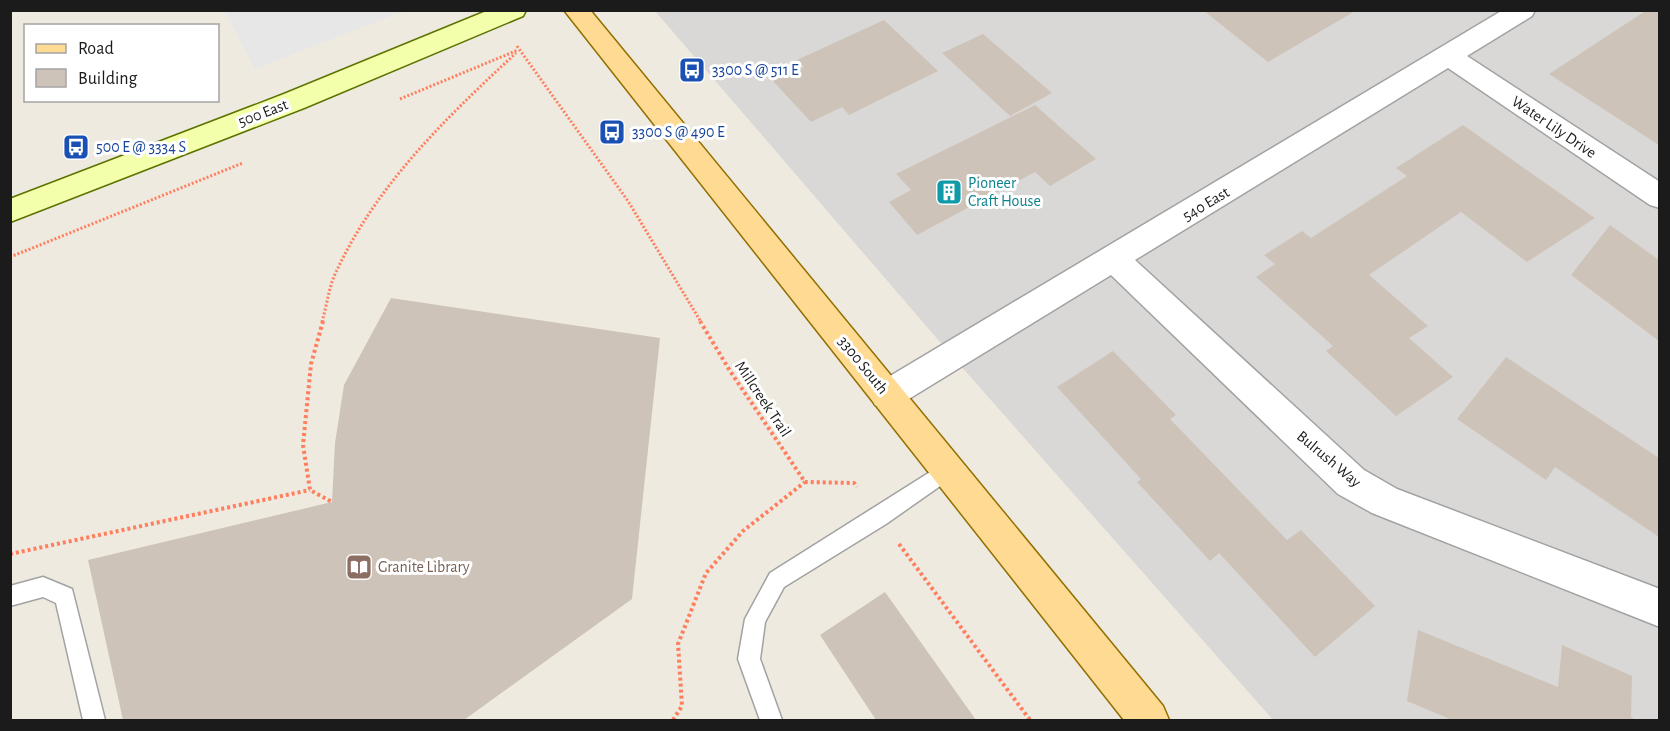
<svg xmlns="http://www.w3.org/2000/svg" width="1670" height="731" viewBox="0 0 1670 731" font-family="'Alegreya Sans',sans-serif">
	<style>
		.residential { fill: #d9d8d7 }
		.parking { fill: #e7e7e7 }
		.building { fill: #cec3b8 }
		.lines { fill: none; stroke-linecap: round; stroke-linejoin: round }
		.lane-casing { stroke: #a2a2a2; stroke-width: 3 }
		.street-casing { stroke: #a2a2a2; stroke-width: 3 }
		.secondary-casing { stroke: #5c7300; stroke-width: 3 }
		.primary-casing { stroke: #916f00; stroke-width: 3 }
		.path-far1 { stroke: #ff7e5e; stroke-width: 3; stroke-dasharray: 2 2; stroke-linecap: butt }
		.path { stroke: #ff7e5e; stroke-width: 4; stroke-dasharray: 3 3; stroke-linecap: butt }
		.lane { fill: #fff; fill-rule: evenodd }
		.street { fill: #fff; fill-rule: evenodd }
		.secondary { fill: #f3ffab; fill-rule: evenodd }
		.primary { fill: #ffda92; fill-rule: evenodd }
		.labels { text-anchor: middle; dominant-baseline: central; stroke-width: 6; stroke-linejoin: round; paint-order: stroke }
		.transit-label { font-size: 16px; fill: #164399; stroke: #fff; text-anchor: start }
		.street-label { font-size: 16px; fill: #1b1b1b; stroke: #fff }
		.culture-label { font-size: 16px; fill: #0d838f; stroke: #fff; text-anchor: start }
		.education-label { font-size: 16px; fill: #785e54; stroke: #fff; text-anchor: start }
	</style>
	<rect width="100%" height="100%" fill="#eeeadf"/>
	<!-- residential -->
	<polygon class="residential" points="655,11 1659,11 1659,720 1273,720 952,356"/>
	<!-- parking -->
	<polygon class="parking" points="224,11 404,11 255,69"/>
	<!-- building -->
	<g class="building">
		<polygon points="1203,10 1357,10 1268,62"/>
		<polygon points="1647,10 1659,10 1659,145 1549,74"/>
		<polygon points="884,20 938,71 849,115 842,107 811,122 773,81 804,67 797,60"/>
		<polygon points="983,34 1052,93 1010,116 942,53"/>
		<polygon points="1035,105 1096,159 1050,186 1035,172 917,235 889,202 911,190 896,174"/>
		<polygon points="1463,125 1595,218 1527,262 1461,212 1369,275 1428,326 1409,338 1453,377 1396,416 1326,351 1333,346 1256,277 1275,264 1264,255 1302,231 1311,238 1407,176 1396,168"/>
		<polygon points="1610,225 1659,260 1659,341 1571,275"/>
		<polygon points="391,298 660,338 632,599 464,720 123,720 88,560 332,502 335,443 344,385"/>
		<polygon points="1113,351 1176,415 1170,419 1287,540 1301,530 1375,606 1315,657 1219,553 1210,561 1137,482 1141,479 1057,387"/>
		<polygon points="1506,357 1659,458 1659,537 1555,467 1546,480 1457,419"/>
		<polygon points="885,592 976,720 876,720 820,635"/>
		<polygon points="1418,630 1558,687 1562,645 1632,676 1631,717 1636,720 1452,720 1407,701"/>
	</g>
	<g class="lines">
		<defs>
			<g id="lane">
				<polygon points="946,462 953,465 956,471 953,477 886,524 784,587 765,622 760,659 782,720 760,720 738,659 745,619 770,573"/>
				<polygon points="43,577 72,589 105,720 83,720 56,603 43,597 10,606 10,586"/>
			</g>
			<polygon id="street" points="1503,10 1535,10 1532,16 1467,56 1660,182 1660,208 1650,205 1448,68 1135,260 1364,470 1397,489 1660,589 1660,627 1372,513 1338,494 1111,275 899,405 887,410 875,405 870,395 875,385"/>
			<polygon id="secondary" points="489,10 526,10 523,16 304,108 10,222 10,199 284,94"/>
			<polygon id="primary" points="564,10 590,10 1163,706 1169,720 1124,720"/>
		</defs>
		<!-- lane casing -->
		<use href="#lane" class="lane-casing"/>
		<!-- street casing -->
		<use href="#street" class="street-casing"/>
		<!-- secondary casing -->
		<use href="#secondary" class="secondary-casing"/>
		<!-- primary casing -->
		<use href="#primary" class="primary-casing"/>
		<!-- path-far1 -->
		<g class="path-far1">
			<polyline points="517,46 628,201 701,322"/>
			<polyline points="400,99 518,50"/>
			<polyline points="10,257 243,163"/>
			<path d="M322,322c5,-17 7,-37 15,-52 41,-87 110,-153 179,-217"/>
		</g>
		<!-- path -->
		<g class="path">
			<polyline points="323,321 311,364 303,445 310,490 332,502"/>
			<polyline points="700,321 730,371 805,482 854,483 857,487"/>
			<polyline points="899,544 1030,720"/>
			<polyline points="10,554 310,490"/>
			<polyline points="673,720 682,706 678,644 706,573 743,531 805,482"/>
		</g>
		<!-- lane -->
		<use href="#lane" class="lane"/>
		<!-- street -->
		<use href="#street" class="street"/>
		<!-- secondary -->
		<use href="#secondary" class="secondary"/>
		<!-- primary -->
		<use href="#primary" class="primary"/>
	</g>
	<!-- icons -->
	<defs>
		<symbol id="bus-square" viewBox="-11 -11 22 22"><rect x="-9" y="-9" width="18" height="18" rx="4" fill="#1a4fb4" stroke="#fff"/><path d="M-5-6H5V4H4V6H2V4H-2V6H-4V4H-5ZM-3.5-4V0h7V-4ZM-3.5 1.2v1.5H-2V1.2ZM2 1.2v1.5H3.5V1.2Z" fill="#fff"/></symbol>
		<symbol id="building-square" viewBox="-11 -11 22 22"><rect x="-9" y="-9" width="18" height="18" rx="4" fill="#0f9aa8" stroke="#fff"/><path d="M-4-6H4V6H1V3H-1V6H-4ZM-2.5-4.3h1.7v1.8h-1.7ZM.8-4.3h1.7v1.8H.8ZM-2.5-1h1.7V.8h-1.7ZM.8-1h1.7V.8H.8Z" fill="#fff"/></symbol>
		<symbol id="library-square" viewBox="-11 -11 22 22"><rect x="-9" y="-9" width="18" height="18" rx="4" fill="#8d6e63" stroke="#fff"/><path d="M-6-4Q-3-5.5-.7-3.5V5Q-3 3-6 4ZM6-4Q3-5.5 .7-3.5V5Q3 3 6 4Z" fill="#fff"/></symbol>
	</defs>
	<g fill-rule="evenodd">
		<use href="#bus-square" x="677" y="55" width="30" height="30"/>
		<use href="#bus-square" x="597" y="117" width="30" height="30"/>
		<use href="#bus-square" x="61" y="132" width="30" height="30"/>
		<use href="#building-square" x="934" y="177" width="30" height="30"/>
		<use href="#library-square" x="344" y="552" width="30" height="30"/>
	</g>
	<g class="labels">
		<!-- transit labels -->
		<g class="transit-label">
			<text x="712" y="70">3300 S @ 511 E</text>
			<text x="632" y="132">3300 S @ 490 E</text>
			<text x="96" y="147">500 E @ 3334 S</text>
		</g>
		<!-- street labels -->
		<g class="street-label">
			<text transform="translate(263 113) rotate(-21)">500 East</text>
			<text transform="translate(1554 127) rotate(34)">Water Lily Drive</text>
			<text transform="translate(1206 204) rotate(-31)">540 East</text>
			<text transform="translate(863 365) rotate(51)">3300 South</text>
			<text transform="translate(763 399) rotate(56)">Millcreek Trail</text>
			<text transform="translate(1329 459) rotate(40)">Bulrush Way</text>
		</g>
		<!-- culture labels -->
		<g class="culture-label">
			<text x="968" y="183">Pioneer<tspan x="968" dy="18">Craft House</tspan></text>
		</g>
		<!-- education labels -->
		<g class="education-label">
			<text x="378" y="567">Granite Library</text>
		</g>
	</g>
	<!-- border -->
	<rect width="1670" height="731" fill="none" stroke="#1b1b1b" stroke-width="24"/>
	<!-- legend -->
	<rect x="24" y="24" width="195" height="78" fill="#ffffff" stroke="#a4a4a4" stroke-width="1.5"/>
	<rect x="36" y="44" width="30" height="9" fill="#ffda92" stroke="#a4a4a4" stroke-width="1.5"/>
	<text x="78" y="54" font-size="18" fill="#1b1b1b">Road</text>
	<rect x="36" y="69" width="30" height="18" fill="#cec3b8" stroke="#a4a4a4" stroke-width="1.5"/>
	<text x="78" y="84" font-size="18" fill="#1b1b1b">Building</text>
</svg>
